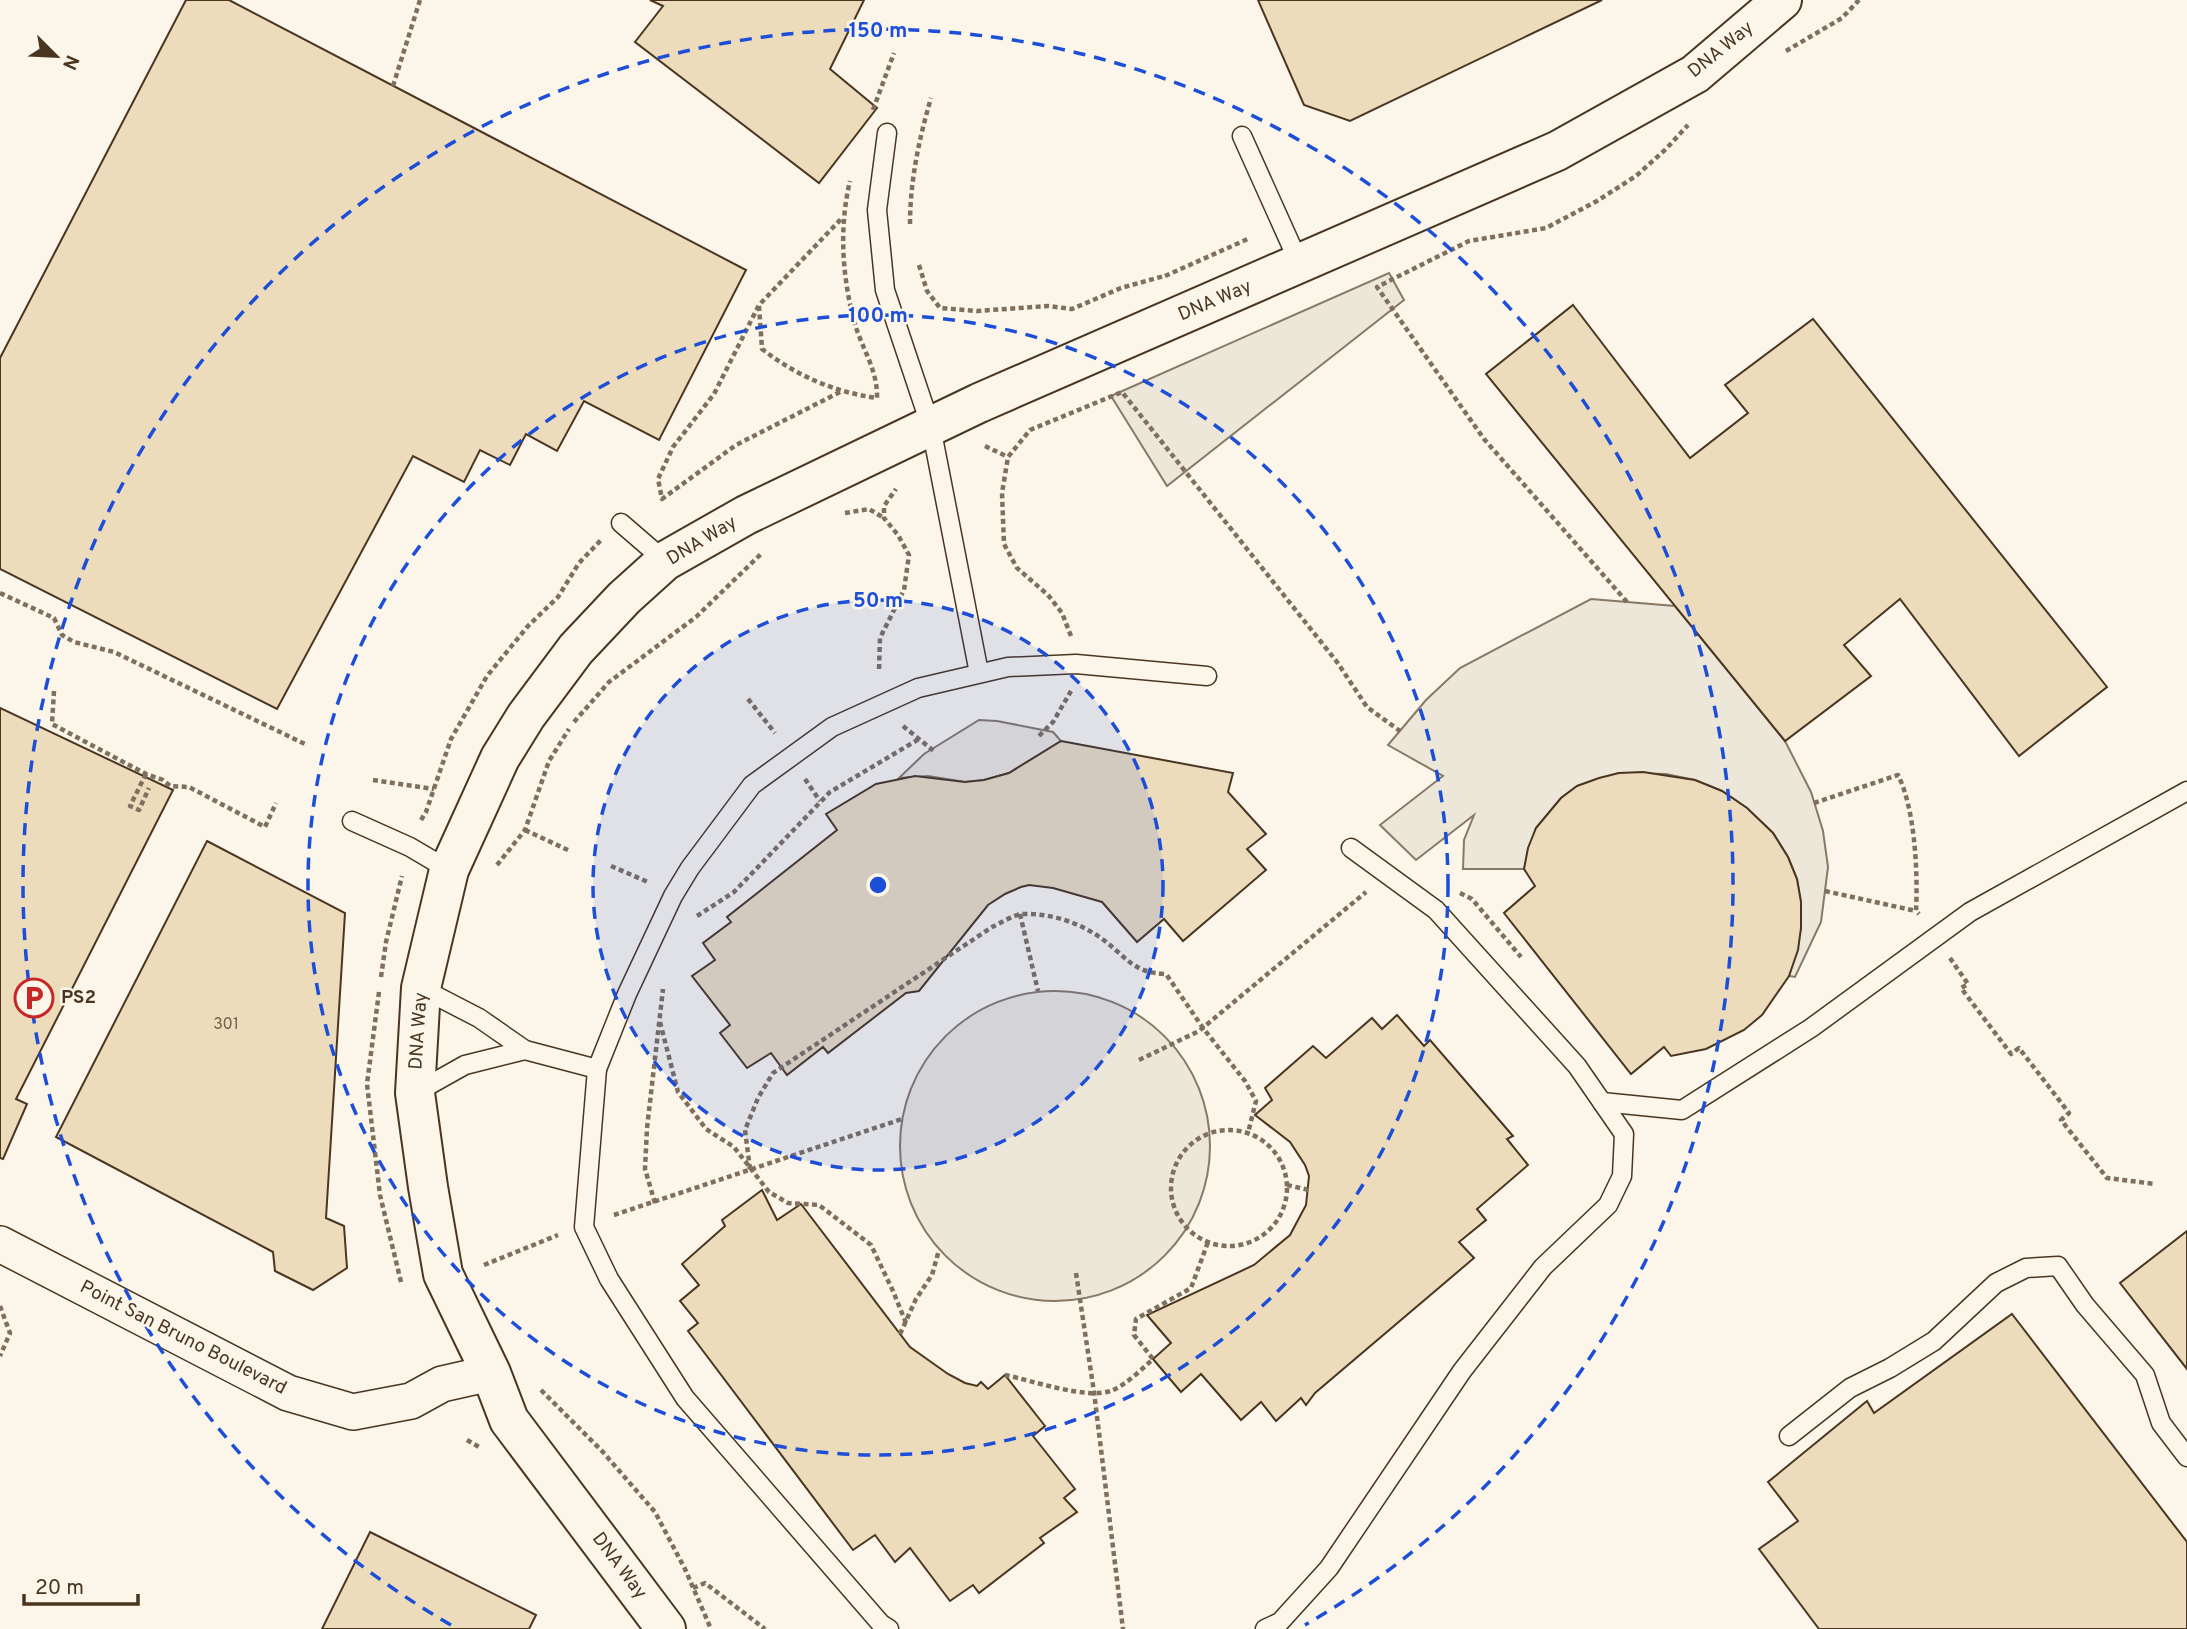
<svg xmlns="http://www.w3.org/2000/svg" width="2187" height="1629" viewBox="0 0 2187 1629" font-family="Overpass,sans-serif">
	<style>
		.parking { fill: #ede7d9; stroke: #887966; stroke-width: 2 }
		.building { fill: #ecdcbc; stroke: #4a3520; stroke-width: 2 }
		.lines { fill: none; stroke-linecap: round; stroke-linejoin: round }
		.lane-casing { stroke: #4a3520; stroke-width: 21 }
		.street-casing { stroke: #4a3520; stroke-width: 38 }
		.secondary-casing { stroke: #4a3520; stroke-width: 42 }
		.path { stroke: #7f6f5c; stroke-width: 4.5; stroke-dasharray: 5 3.5; stroke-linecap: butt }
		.lane { stroke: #fbf6e9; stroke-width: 18 }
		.street { stroke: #fbf6e9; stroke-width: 35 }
		.secondary { stroke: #fbf6e9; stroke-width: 38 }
		.ring { fill: none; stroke: #1d4ed8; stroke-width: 3.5; stroke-dasharray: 12 9 }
		.labels { text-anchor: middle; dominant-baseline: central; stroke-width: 5; stroke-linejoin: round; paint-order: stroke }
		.number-label { font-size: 16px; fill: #725f47 }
		.street-label { font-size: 19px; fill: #4a3520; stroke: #fbf6e9 }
		.poi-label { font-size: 19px; font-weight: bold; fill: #4a3520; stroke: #fbf6e9; text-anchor: start }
		.centre { fill: #1d4ed8; stroke: #fbf6e9; stroke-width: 3.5 }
		.ring-label { font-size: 21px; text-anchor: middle; font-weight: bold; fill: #1d4ed8; stroke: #fbf6e9; stroke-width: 5; stroke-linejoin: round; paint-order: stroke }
	</style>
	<rect width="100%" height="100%" fill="#fbf6e9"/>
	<!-- parking -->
	<g class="parking">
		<polygon points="1389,273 1404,300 1167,486 1111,396"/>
		<polygon points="1591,599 1675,606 1785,741 1811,792 1823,831 1828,867 1821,922 1795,977 1789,976 1801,928 1801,902 1797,879 1788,857 1773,833 1747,808 1722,791 1695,780 1666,774 1619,773 1578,786 1561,798 1536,828 1524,869 1463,869 1464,840 1474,815 1416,860 1380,825 1443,776 1388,745 1426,700 1460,668"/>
		<polygon points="979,720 997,721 1053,732 1061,741 1009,773 984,780 965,782 928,776 899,778 924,754"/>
		<circle cx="1055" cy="1146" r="155"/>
	</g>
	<!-- building -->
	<g class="building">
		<polygon points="186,0 229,0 746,270 659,440 584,401 557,451 526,434 510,465 480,450 464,482 413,456 277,709 0,569 0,358"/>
		<polygon points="650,0 864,0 830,69 877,108 819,183 635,42 663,6"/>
		<polygon points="1258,0 1602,0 1350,121 1304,105"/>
		<polygon points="1573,305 1690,458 1748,413 1725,385 1813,319 2107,687 2019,756 1900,599 1844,645 1871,676 1785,741 1486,374"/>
		<polygon points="0,708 173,790 16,1099 27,1104 3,1159 0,1158"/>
		<polygon points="1061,741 1233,773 1228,792 1266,834 1247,849 1266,870 1183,941 1164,919 1137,942 1102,902 1053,888 1029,885 1021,887 1005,894 988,905 919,991 906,993 828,1053 823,1047 787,1075 771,1053 747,1068 720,1033 730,1025 692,976 715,960 703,943 731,922 727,917 837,830 826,814 876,784 915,776 965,782 984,780 1009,773"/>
		<polygon points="1643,772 1695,780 1722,791 1747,808 1773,833 1788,857 1797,879 1801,902 1801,928 1798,950 1789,976 1762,1015 1744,1030 1706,1049 1671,1056 1664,1047 1631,1074 1504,913 1535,886 1524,869 1528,848 1536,828 1561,798 1577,786 1599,778 1619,773"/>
		<polygon points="207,841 345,913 326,1218 344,1226 347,1268 313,1290 275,1271 273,1252 56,1137"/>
		<polygon points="1397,1015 1424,1046 1430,1040 1513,1136 1507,1139 1528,1165 1477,1209 1486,1220 1459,1242 1474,1258 1315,1393 1306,1405 1301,1398 1276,1421 1261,1402 1241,1420 1201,1374 1181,1392 1153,1359 1171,1343 1147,1315 1254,1265 1290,1235 1306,1205 1309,1176 1305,1165 1290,1142 1255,1115 1272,1100 1265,1088 1313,1046 1326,1058 1372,1018 1382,1029"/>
		<polygon points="762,1190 777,1220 801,1204 910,1347 948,1374 965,1383 977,1386 981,1382 988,1389 1005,1375 1045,1426 1033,1436 1075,1489 1064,1498 1077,1512 1040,1538 1044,1543 979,1593 973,1585 950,1601 910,1548 895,1562 875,1535 853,1550 688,1331 698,1323 680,1301 699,1285 682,1264 725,1226 722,1220"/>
		<polygon points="2187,1231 2187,1369 2120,1283"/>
		<polygon points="2012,1314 2187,1542 2187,1629 1819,1629 1759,1549 1798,1521 1768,1482 1867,1401 1874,1413"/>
		<polygon points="370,1532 536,1615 529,1629 322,1629"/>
	</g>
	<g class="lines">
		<defs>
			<g id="lane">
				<polyline points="887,133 877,210 885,290 931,427 979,673"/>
				<polyline points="1242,136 1300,265"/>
				<polyline points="621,523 665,561"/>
				<polyline points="352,821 410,847 449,870"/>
				<polyline points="421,988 479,1018 525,1050 597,1069"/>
				<polyline points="415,1093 465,1065 525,1050"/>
				<polyline points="1602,1102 1682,1110 1811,1028 1970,912 2187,791"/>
				<polyline points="1789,1436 1850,1388 1890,1368 1934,1341 1996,1283 2026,1268 2058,1266 2085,1305 2145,1375 2161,1423 2187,1457"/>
				<polyline points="889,1629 881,1624 685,1398 609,1279 584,1227 597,1069 627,994 673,896 690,868 752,785 832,727 918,688 1008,667 1076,664 1207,676"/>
				<polyline points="1265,1629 1280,1622 1329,1568 1462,1371 1543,1267 1608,1205 1622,1176 1624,1134 1577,1066 1436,910 1351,848"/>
			</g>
			<polyline id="street" points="0,1244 288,1393 353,1412 411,1401 442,1384 491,1373"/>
			<polyline id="secondary" points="666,1629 509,1420 491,1373 443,1274 428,1187 415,1093 421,988 449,870 500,758 526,716 576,649 624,598 665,561 746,515 979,403 1557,151 1695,74 1782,0"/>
		</defs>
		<!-- lane casing -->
		<use href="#lane" class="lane-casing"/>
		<!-- street casing -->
		<use href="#street" class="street-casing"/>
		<!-- secondary casing -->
		<use href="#secondary" class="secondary-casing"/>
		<!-- path -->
		<g class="path">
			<polyline points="1786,51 1842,18 1859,0"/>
			<polyline points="393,86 420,0"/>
			<polyline points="873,110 894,53"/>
			<path d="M910,224c0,-43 9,-85 21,-126"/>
			<polyline points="919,265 927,291 940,308 977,311 1048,306 1072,309 1121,288 1164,276"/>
			<polyline points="1165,276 1250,238"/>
			<path d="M759,306l3,43c35,27 72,43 115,49 1,-28 -16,-51 -23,-77 -12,-46 -15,-94 -4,-140"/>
			<polyline points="840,392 736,445 662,499 658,479 673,447 714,394 759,305 843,217"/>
			<polyline points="985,446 1008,457"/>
			<polyline points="845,513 869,509 884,518"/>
			<polyline points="0,593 54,618 62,635 74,642 114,652 307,745"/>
			<polyline points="1627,602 1484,439 1377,287 1469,241 1546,228 1597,201 1636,176 1666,149 1688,125"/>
			<polyline points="1071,636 1062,613 1048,595 1017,568 1004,544 1002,493 1008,457 1030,430 1122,392 1337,662 1367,707 1400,731"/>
			<polyline points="879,669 880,638 904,590 909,555 898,535 884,518 884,506 896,489"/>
			<polyline points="54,691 52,724 146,774 163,780 170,786 189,787 265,827 276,803"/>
			<polyline points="748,699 775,733"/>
			<polyline points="574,722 609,682 696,617 762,553"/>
			<polyline points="903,726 935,752"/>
			<polyline points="1039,736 1053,722 1071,691"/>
			<polyline points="146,774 130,806 139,810 149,788"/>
			<polyline points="805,779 820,801"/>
			<polyline points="373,780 434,789"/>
			<path d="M1814,803l84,-28c17,34 20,97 18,136l3,3"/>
			<polyline points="421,820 426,812 451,739 487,676 528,626 558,597 579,563 601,540"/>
			<polyline points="525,830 568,850"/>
			<polyline points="497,865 525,830 549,761 569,729"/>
			<polyline points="611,866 648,882"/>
			<polyline points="1825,891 1916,911"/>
			<polyline points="1460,893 1472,899 1521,957"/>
			<polyline points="1020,914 1038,991"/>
			<polyline points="697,916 734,892 830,792 919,739"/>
			<polyline points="1950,958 1968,984 1961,988 2011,1054 2019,1048 2069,1113 2061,1120 2107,1178 2155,1184"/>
			<polyline points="381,977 386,942 402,876"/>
			<polyline points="379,992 367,1084 380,1195 401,1282"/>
			<polyline points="660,1022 678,1092 706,1129 734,1147 769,1192 788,1203 819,1205 871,1245 893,1291 906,1323"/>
			<polyline points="1139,1060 1199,1031 1366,892"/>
			<circle cx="1229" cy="1188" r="58"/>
			<path d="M750,1169l-5,-39 13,-32 15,-25 219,-146c9,-4 21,-12 30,-13 28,-1 56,8 79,24 25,18 31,35 65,36l37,54 42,53 11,20 -8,32"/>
			<polyline points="1287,1185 1309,1190"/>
			<polyline points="655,1203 645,1169 647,1128 663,989"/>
			<polyline points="614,1215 902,1119"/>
			<polyline points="484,1265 558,1235"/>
			<polyline points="1076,1273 1094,1392 1123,1629"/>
			<polyline points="0,1306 10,1333 0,1356"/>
			<polyline points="900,1334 916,1299 932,1275 939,1250"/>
			<path d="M1005,1375c26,5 84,26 108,15 15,-7 28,-20 40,-31l-19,-24 2,-16 55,-31 17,-46"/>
			<polyline points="541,1390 602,1451 655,1512 685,1569 711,1629"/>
			<polyline points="467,1440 479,1447"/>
			<polyline points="693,1588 705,1583 765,1629"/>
		</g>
		<!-- lane -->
		<use href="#lane" class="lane"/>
		<!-- street -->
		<use href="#street" class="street"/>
		<!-- secondary -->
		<use href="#secondary" class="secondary"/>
	</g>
	<!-- distance rings -->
	<circle cx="878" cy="885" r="285" fill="#1d4ed8" fill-opacity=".12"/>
	<g class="ring">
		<circle cx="878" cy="885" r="285"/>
		<circle cx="878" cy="885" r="570"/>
		<path d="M451 1625A855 855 0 1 1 1305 1625"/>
	</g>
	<!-- icons -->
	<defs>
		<symbol id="parking-ring" viewBox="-11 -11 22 22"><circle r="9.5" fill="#fbf6e9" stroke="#c62828" stroke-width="1.5"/><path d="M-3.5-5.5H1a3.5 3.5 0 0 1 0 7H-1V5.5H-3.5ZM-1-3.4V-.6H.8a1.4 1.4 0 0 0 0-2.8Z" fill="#c62828"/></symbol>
	</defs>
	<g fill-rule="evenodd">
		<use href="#parking-ring" x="12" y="976" width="44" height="44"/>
	</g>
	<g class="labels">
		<!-- number labels -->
		<g class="number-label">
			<text x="226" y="1025">301</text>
		</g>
		<!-- street labels -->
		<g class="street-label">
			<text transform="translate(1721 50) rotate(-39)">DNA Way</text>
			<text transform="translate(1215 301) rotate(-23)">DNA Way</text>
			<text transform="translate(702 541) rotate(-31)">DNA Way</text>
			<text transform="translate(419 1031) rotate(-86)">DNA Way</text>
			<text transform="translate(183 1338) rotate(27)">Point San Bruno Boulevard</text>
			<text transform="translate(619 1566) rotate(53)">DNA Way</text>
		</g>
		<!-- poi labels -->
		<g class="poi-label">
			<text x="61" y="998">PS2</text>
		</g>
	</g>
	<circle cx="878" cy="885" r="10" class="centre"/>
	<g class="ring-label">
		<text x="878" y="37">150 m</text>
		<text x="878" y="322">100 m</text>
		<text x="878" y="607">50 m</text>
	</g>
	<!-- north arrow -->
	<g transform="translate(56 56) rotate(114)" stroke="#fbf6e9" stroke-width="5" paint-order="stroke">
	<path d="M0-5L12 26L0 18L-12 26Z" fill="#4a3520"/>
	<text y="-10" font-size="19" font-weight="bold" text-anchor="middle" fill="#4a3520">N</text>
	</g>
	<!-- scale -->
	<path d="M24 1594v10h114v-10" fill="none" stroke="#4a3520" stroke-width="3.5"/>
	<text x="35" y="1594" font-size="21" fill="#4a3520" stroke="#fbf6e9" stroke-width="5" paint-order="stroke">20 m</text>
</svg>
